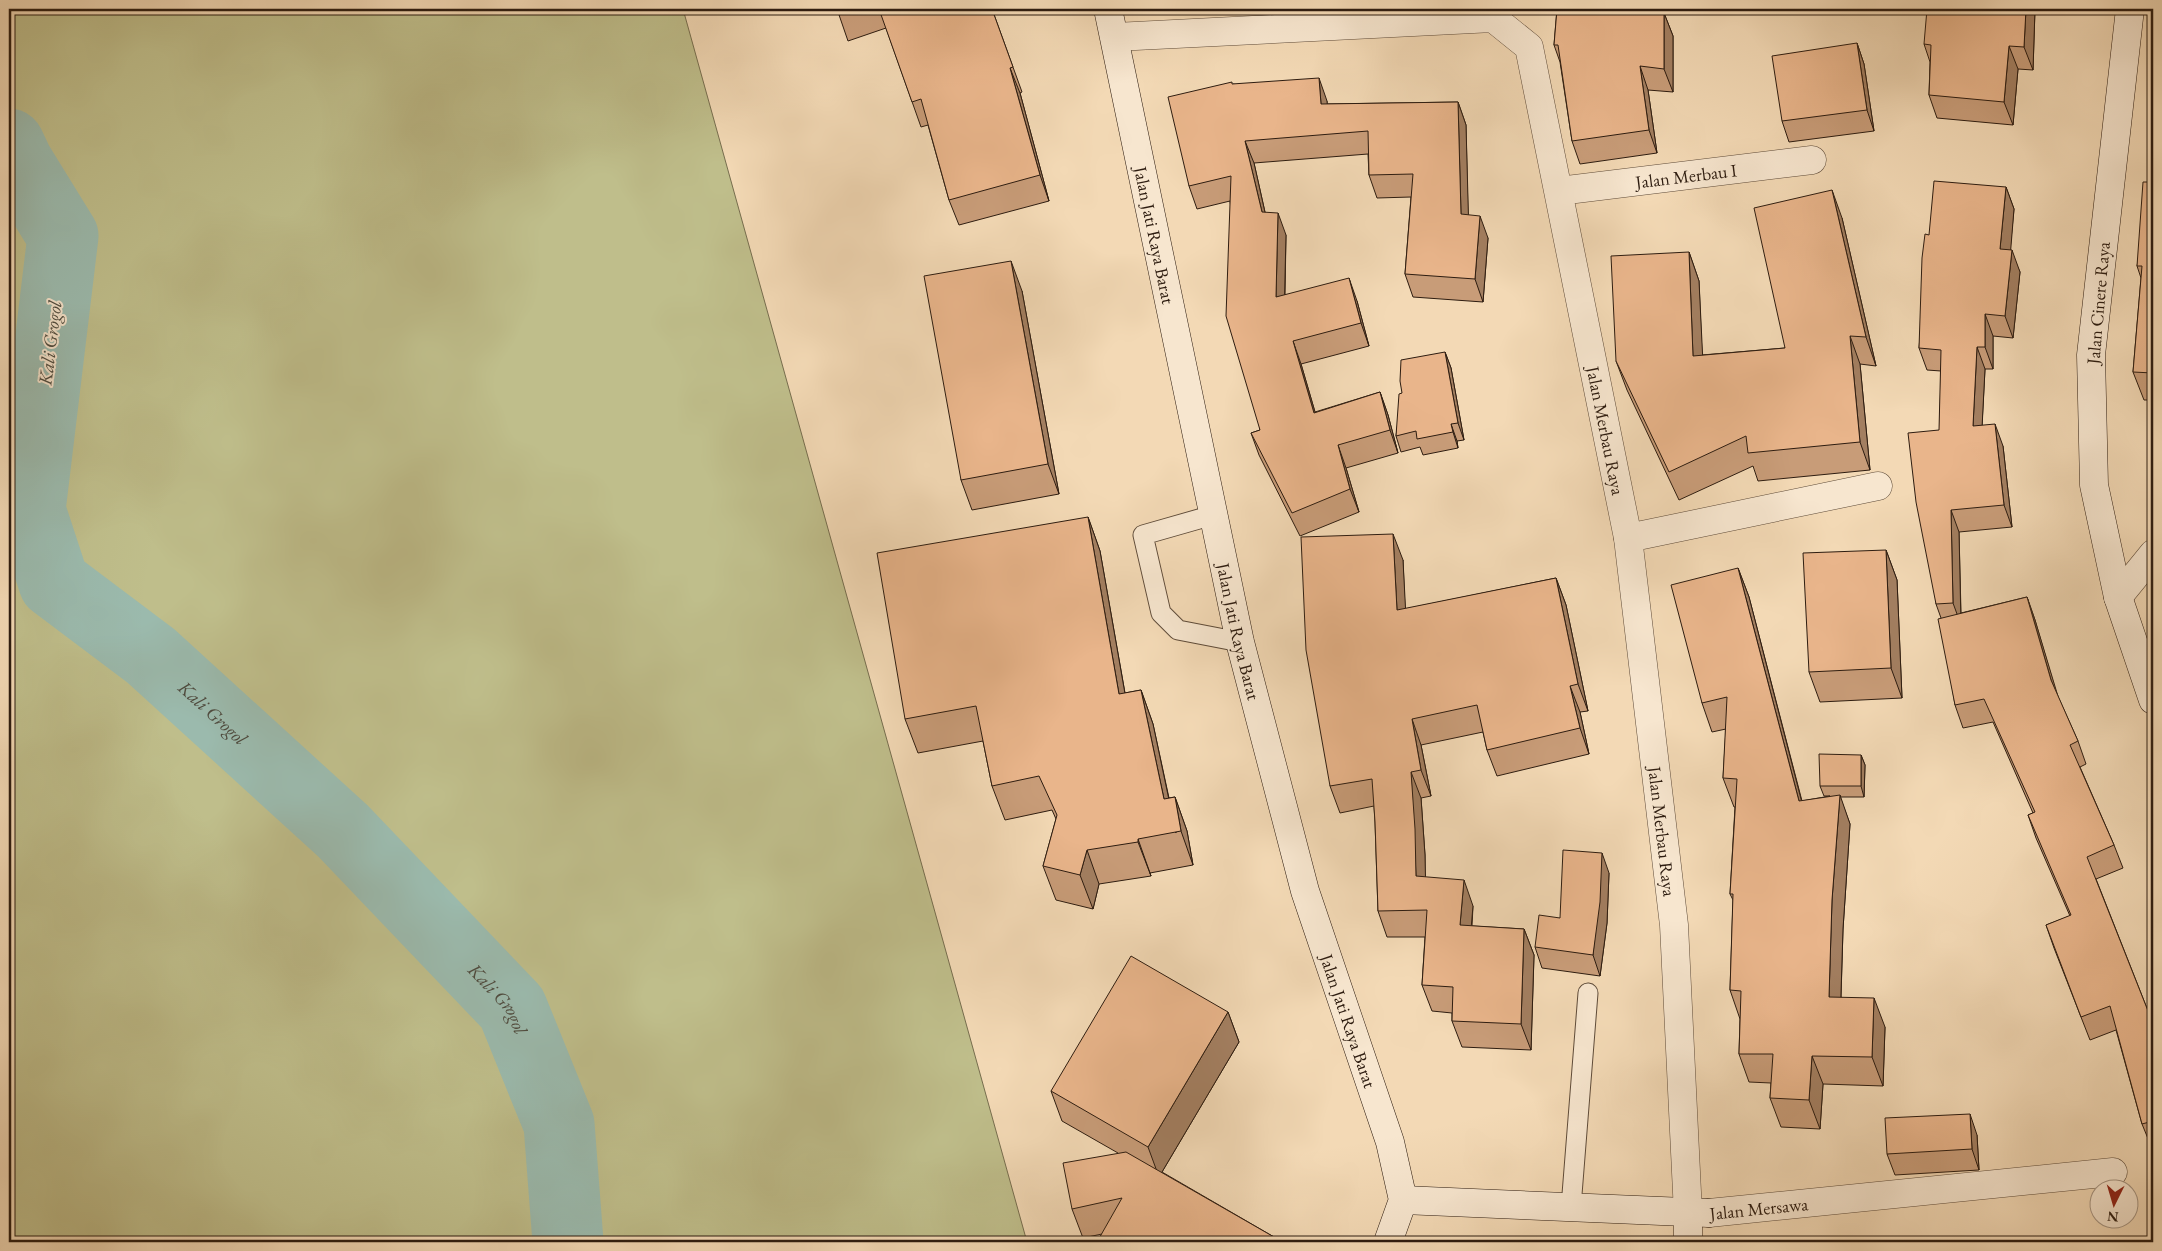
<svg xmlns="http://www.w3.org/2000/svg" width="2162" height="1251" viewBox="0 0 2162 1251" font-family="'EB Garamond',serif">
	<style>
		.green { fill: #bfbe8b; stroke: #766d4e }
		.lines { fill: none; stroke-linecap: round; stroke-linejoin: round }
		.river { stroke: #9bbaad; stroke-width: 71 }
		.lane-casing { stroke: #5e4b39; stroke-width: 21 }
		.street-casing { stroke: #5e4b39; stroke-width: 29 }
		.secondary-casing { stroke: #2d1c10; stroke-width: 29 }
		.lane { stroke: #f7e6cf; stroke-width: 19 }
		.street { stroke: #f7e6cf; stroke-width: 28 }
		.secondary { stroke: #f7e6cf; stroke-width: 28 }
		.wall { fill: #c89c78; stroke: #2d1c10 }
		.shaded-wall { fill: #a37f61; stroke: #2d1c10 }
		.building { fill: #e9b58b; stroke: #2d1c10 }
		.labels { text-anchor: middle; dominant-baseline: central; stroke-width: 4; stroke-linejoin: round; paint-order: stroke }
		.street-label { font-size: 18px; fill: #2d1c10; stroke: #f7e6cf }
		.water-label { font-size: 19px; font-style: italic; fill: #4e4b3f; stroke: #f7e6cf }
	</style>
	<rect width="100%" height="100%" fill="#f3d9b5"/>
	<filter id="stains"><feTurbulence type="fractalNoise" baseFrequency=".004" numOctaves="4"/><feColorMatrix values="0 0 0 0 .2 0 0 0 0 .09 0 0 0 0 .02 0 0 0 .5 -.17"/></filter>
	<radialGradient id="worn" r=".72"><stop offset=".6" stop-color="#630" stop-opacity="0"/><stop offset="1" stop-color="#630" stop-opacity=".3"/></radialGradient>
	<!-- green -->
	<polygon class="green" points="9,9 683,9 1027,1242 9,1242"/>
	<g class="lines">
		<!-- river -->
		<path class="river" id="s1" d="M9,144l9,19 45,73 -33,274 24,73 97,73 192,175 169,177 47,116 9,118"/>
		<defs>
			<g id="lane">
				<polyline points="1213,515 1143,535 1161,613 1178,630 1240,642"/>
				<polyline points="1571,1207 1588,993"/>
			</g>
			<g id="street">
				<path id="s2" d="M1115,37l378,-19 36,29 99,491 46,387 14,288"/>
				<path id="s3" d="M1559,191l253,-31"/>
				<polyline points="1628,538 1878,486"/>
				<polyline points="2118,597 2153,554"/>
				<path id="s4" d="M1709,1213l404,-41"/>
			</g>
			<g id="secondary">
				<path id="s5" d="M1108,9l132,633 65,249 85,251 13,58 -15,42"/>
				<polyline points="2130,9 2091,355 2094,485 2118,597 2153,700"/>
				<polyline points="1403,1200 1709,1213"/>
				<polyline points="1688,1213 1688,1242"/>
			</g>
		</defs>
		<!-- lane casing -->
		<use href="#lane" class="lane-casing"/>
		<!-- street casing -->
		<use href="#street" class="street-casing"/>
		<!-- secondary casing -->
		<use href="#secondary" class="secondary-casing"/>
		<!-- lane -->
		<use href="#lane" class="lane"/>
		<!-- street -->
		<use href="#street" class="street"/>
		<!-- secondary -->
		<use href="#secondary" class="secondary"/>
	</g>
	<!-- wall -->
	<g class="wall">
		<polygon points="837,9 992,9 1022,92 1020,93 1049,201 959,225 949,200 928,125 921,127 886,28 848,41"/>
		<polygon points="1266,9 1326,9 1326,11 1290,13 1267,10"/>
		<polygon points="1557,9 1649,9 1649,13 1664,13 1673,36 1673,92 1648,90 1657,153 1580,164 1572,141 1560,62 1554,45"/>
		<polygon points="2035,9 2033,70 2018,69 2013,125 1937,118 1929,95 1930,62 1924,44"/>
		<polygon points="1857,43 1864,64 1874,131 1789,142 1782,121"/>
		<polygon points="1233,84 1327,101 1327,104 1458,102 1466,125 1468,215 1488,238 1483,302 1413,297 1405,274 1411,197 1377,198 1369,175 1368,154 1254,163 1265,212 1286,235 1285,295 1357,301 1369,346 1301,364 1315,412 1380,392 1388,415 1398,453 1346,468 1359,512 1300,536 1259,455 1251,433 1260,430 1230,201 1197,209 1189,186"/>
		<polygon points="2153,182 2153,400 2144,400 2133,372 2141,278 2137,266"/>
		<polygon points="2006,187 2014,209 2010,250 2020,272 2013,338 1993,336 1993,369 1985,369 1982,425 2003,446 2012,527 1959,532 1961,613 2027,597 2035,620 2056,692 2078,741 2086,764 2080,767 2114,845 2123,868 2096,879 2150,1016 2153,1015 2153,1146 2151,1146 2142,1124 2116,1030 2090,1040 2054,948 2046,925 2070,916 2036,838 2028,815 2033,813 1993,722 1963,728 1955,705 1941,618 1936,604 1941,371 1927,370 1919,348 1929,235"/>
		<polygon points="1842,218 1876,366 1860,364 1870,470 1758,481 1753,466 1679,500 1627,390 1616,361 1689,252 1699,281 1702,355 1785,348"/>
		<polygon points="1022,291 1059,494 972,510 961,480"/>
		<polygon points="1445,352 1451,368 1464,440 1457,441 1458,448 1423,455 1420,447 1401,452 1396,436 1402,393"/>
		<polygon points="1088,517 1100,551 1125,693 1141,690 1153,724 1169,798 1175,797 1187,831 1193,865 1150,873 1151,876 1099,884 1093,909 1056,900 1043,866 1056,819 1052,810 1005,820 992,786 983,741 918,753 905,719"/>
		<polygon points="1886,550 1897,580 1902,698 1820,702 1809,672"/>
		<polygon points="1403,560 1405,609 1556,578 1566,605 1588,711 1580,712 1589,754 1497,776 1487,750 1483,732 1421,745 1431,796 1421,798 1425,855 1425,877 1473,906 1472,926 1524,929 1534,955 1531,1050 1462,1047 1452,1021 1452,1013 1432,1011 1422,985 1425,937 1387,937 1378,911 1375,822 1374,806 1340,813 1330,786"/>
		<polygon points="1738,568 1749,597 1802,801 1830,796 1824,796 1820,786 1861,755 1865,765 1864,797 1840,797 1850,824 1843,929 1841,997 1885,1027 1883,1086 1823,1084 1820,1129 1781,1127 1770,1098 1771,1083 1749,1082 1739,1054 1740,1019 1730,990 1733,900 1730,894 1735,807 1734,807 1723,778 1726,729 1712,732 1702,703"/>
		<polygon points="1609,873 1607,923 1600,976 1542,968 1535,947 1560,918"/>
		<polygon points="1228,1012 1239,1042 1162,1172 1274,1237 1276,1242 1097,1242 1102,1234 1083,1238 1072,1209 1118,1153 1062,1121 1051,1091"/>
		<polygon points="1977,1135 1979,1170 1895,1175 1887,1154"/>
	</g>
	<!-- shaded-wall -->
	<g class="shaded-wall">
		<polygon points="1640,9 1649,9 1649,36 1640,13"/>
		<polygon points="2026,9 2035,9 2033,70 2024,47"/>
		<polygon points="1664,13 1673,36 1673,92 1664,69"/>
		<polygon points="1857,43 1864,64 1874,131 1867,110"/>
		<polygon points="2009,46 2018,69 2013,125 2004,102"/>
		<polygon points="1640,66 1648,90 1657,153 1649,130"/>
		<polygon points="1010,68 1020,93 1049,201 1040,175"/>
		<polygon points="1319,78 1327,101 1329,127 1321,104"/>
		<polygon points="1458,102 1466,125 1469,237 1461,214"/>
		<polygon points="1245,141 1254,163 1270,235 1262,212"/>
		<polygon points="2006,187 2014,209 2009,271 2000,249"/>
		<polygon points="1832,190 1842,218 1876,366 1866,337"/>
		<polygon points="1278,213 1286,235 1284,320 1276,297"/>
		<polygon points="1480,216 1488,238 1483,302 1475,279"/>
		<polygon points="2012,250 2020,272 2013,338 2005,316"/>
		<polygon points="1689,252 1699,281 1704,384 1693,356"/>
		<polygon points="1011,261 1022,291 1059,494 1048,464"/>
		<polygon points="1349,278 1357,301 1369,346 1361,323"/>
		<polygon points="1985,314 1993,336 1993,369 1985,347"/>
		<polygon points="1850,336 1860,364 1870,470 1860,442"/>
		<polygon points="1293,341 1301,364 1322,436 1314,413"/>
		<polygon points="1977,347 1985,369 1981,448 1973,426"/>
		<polygon points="1445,352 1451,368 1464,440 1458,423"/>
		<polygon points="1380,392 1388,415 1398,453 1390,430"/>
		<polygon points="1451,424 1457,441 1458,448 1453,432"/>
		<polygon points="1995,424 2003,446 2012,527 2004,505"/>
		<polygon points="1338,445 1346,468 1359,512 1350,489"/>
		<polygon points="1951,510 1959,532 1961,625 1953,603"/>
		<polygon points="1088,517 1100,551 1131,728 1119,694"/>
		<polygon points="1393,534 1403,560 1407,637 1397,610"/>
		<polygon points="1886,550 1897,580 1902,698 1891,668"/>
		<polygon points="1738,568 1749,597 1809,830 1799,801"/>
		<polygon points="1556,578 1566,605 1588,711 1578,684"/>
		<polygon points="2027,597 2035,620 2060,703 2051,680"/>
		<polygon points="1570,686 1580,712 1589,754 1580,728"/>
		<polygon points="1141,690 1153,724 1176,833 1164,799"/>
		<polygon points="1412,719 1421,745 1431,796 1421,770"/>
		<polygon points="1861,755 1865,765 1864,797 1861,786"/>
		<polygon points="1411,772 1421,798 1425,855 1426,902 1416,876"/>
		<polygon points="1840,795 1850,824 1843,929 1840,1025 1829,997 1832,900"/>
		<polygon points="1175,797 1187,831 1193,865 1181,831"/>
		<polygon points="1138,839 1150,873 1151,876 1138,842"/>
		<polygon points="1087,850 1099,884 1093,909 1080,875"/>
		<polygon points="1602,853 1609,873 1607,923 1600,976 1593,955"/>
		<polygon points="1464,880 1473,906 1469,952 1460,925"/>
		<polygon points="1524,929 1534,955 1531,1050 1521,1024"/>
		<polygon points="1874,998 1885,1027 1883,1086 1872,1057"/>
		<polygon points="1228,1012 1239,1042 1159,1177 1148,1147"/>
		<polygon points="1812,1056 1823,1084 1820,1129 1809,1100"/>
		<polygon points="1970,1114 1977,1135 1979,1170 1972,1149"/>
		<polygon points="1274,1237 1276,1242 1270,1242"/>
	</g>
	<!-- building -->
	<g class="building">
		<polygon points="837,9 858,9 839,15"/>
		<polygon points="879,9 992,9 1013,67 1010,68 1040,175 949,200 921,99 912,102"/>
		<polygon points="1557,9 1640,9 1640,13 1664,13 1664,69 1640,66 1649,130 1572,141 1558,45 1554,45"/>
		<polygon points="1927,9 2026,9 2024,47 2009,46 2004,102 1929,95 1931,45 1924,44"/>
		<polygon points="1857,43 1867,110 1782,121 1772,56"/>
		<polygon points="1319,78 1321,104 1458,102 1461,214 1480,216 1475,279 1405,274 1413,174 1369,175 1368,131 1245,141 1262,212 1278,213 1276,297 1349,278 1361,323 1293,341 1314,413 1380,392 1390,430 1338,445 1350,489 1292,513 1251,433 1260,430 1226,316 1231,176 1189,186 1168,97 1232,82 1232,84"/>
		<polygon points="1934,181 2006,187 2000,249 2012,250 2005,316 1985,314 1985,347 1977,347 1973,426 1995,424 2004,505 1951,510 1953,603 1936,604 1916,502 1908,433 1939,430 1941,350 1919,348 1922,258 1925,234 1929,235"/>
		<polygon points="2143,182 2153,182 2153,373 2133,372 2142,266 2137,266"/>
		<polygon points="1832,190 1866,337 1850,336 1860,442 1748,453 1746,436 1669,472 1616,361 1611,256 1689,252 1693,356 1785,348 1754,208"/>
		<polygon points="1011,261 1048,464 961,480 924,276"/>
		<polygon points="1445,352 1458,423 1451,424 1453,432 1417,439 1416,431 1396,436 1399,394 1402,393 1400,381 1401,360"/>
		<polygon points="1088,517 1119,694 1141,690 1164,799 1175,797 1181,831 1138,839 1138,842 1087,850 1080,875 1043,866 1057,815 1039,776 992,786 976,706 905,719 877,553"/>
		<polygon points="1393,534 1397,610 1556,578 1578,684 1570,686 1580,728 1487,750 1477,705 1412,719 1421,770 1411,772 1415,829 1416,876 1464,880 1460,925 1524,929 1521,1024 1452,1021 1453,987 1422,985 1427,910 1378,911 1375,822 1372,779 1330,786 1306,650 1301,537"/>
		<polygon points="1886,550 1891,668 1809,672 1803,553"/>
		<polygon points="1738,568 1799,801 1840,795 1832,900 1829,997 1874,998 1872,1057 1812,1056 1809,1100 1770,1098 1773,1054 1739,1054 1741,991 1730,990 1733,894 1730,894 1737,779 1723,778 1727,697 1702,703 1671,585"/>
		<polygon points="2027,597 2051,680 2078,741 2070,745 2114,845 2087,857 2150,1016 2153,1015 2153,1121 2142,1124 2110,1006 2081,1017 2046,925 2071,915 2028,815 2035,812 1984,699 1955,705 1938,619"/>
		<polygon points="1819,754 1861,755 1861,786 1820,786"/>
		<polygon points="1563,850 1602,853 1600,902 1593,955 1535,947 1539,915 1560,918"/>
		<polygon points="1131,956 1228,1012 1148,1147 1051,1091"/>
		<polygon points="1970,1114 1972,1149 1887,1154 1885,1118"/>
		<polygon points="1126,1152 1274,1237 1270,1242 1097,1242 1122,1198 1072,1209 1063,1163"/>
	</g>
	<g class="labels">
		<!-- street labels -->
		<g class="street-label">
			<text stroke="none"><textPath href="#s3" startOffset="128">Jalan Merbau I</textPath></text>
			<text stroke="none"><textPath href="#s5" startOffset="231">Jalan Jati Raya Barat</textPath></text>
			<text transform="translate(2098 303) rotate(-85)">Jalan Cinere Raya</text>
			<text stroke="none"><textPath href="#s2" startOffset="816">Jalan Merbau Raya</textPath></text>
			<text stroke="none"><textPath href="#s5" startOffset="636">Jalan Jati Raya Barat</textPath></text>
			<text stroke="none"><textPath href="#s2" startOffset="1221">Jalan Merbau Raya</textPath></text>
			<text stroke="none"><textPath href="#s5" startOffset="1041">Jalan Jati Raya Barat</textPath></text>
			<text stroke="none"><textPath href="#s4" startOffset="50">Jalan Mersawa</textPath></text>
		</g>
		<!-- water labels -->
		<g class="water-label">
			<text transform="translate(50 343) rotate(-83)">Kali Grogol</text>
			<text stroke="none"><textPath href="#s1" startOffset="665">Kali Grogol</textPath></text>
			<text stroke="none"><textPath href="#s1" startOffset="1070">Kali Grogol</textPath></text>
		</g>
	</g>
	<!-- margin -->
	<rect width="2162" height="1251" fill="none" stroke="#f3d9b5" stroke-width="30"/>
	<rect x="10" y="10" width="2142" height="1231" fill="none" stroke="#2d1c10" stroke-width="2.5"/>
	<rect x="15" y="15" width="2132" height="1221" fill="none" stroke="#2d1c10"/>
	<!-- north arrow -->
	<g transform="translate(2114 1204) rotate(185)"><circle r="24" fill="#f7e6cf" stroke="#a69583"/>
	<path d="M0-4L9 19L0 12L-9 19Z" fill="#8f2418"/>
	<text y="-8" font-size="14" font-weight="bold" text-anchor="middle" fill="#2d1c10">N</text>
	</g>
	<rect width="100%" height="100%" filter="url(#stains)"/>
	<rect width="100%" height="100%" fill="url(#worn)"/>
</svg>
